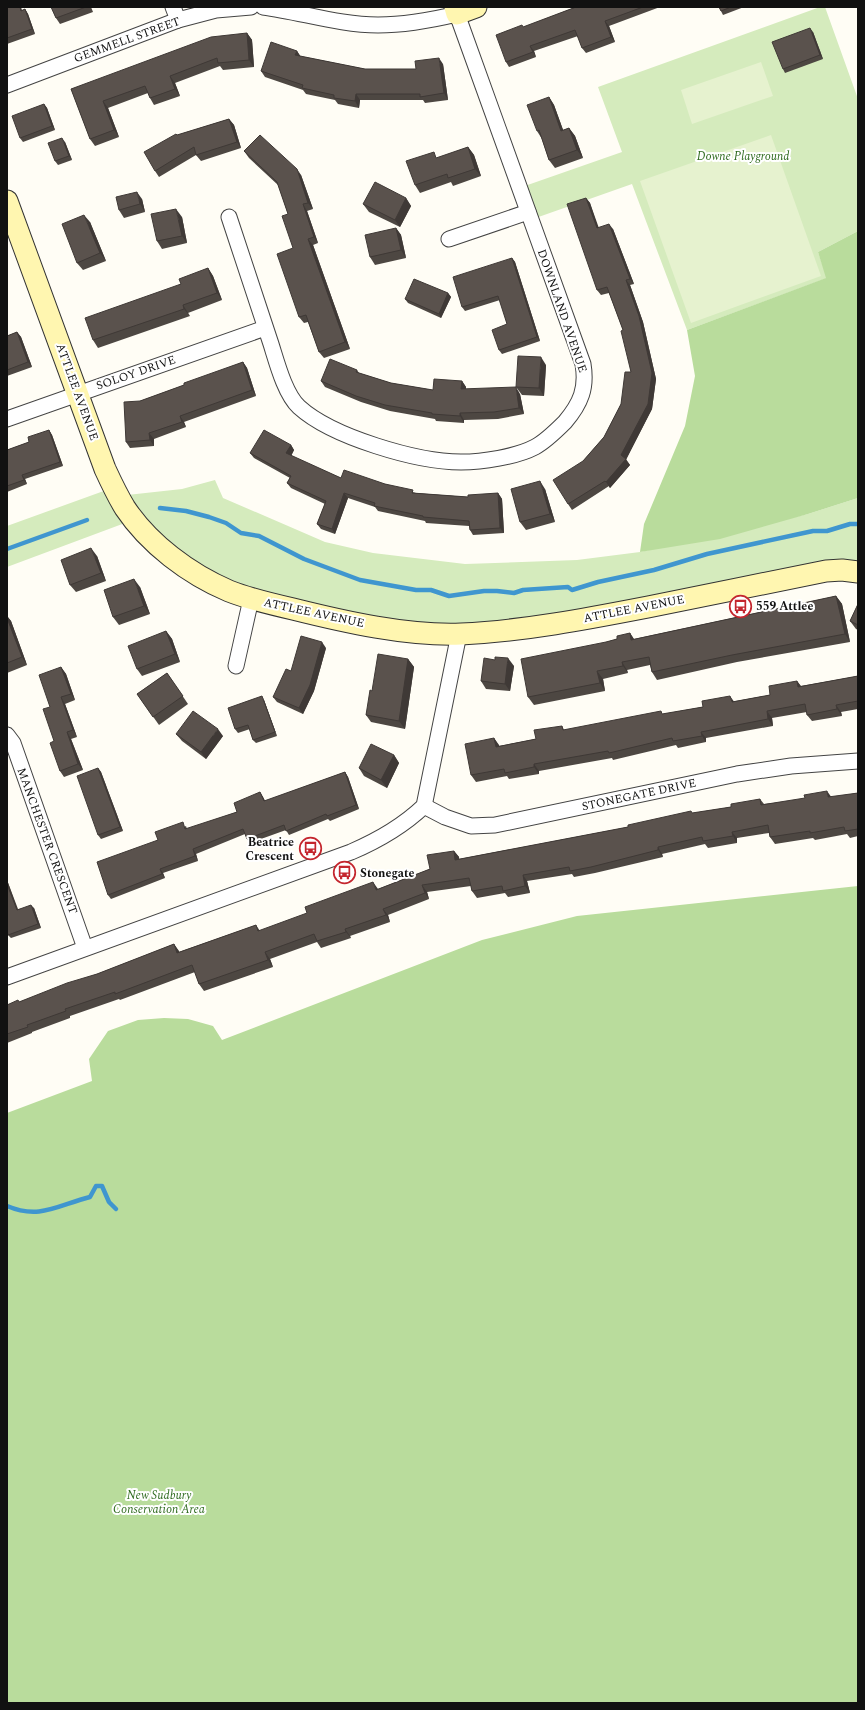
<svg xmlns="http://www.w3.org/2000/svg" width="865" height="1710" viewBox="0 0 865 1710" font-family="Spectral,serif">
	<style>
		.green { fill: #d5ebbd }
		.forest { fill: #b9dc9c }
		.pitch { fill: #e6f2cf }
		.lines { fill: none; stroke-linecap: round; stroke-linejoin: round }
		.stream { stroke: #3f96cf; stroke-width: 4.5 }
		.street-casing { stroke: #444; stroke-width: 17 }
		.secondary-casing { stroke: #333; stroke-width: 23 }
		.street { stroke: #fff; stroke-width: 15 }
		.secondary { stroke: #fff6b0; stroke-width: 21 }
		.wall { fill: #4d4742 }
		.shaded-wall { fill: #3f3936 }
		.building { fill: #5a524d; stroke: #3f3936 }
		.labels { text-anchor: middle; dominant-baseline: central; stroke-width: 4; stroke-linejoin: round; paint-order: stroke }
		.street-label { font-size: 12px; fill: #111; stroke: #fff }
		.park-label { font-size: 12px; font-style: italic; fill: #2f6b1f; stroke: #fff }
		.poi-label { font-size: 12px; font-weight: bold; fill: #111; stroke: #fff; text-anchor: start }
	</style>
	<rect width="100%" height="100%" fill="#fffdf5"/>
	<!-- green -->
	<g class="green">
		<polygon points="820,7 825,7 858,99 858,231 818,252 827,278 687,330 632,184 530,220 519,188 622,152 598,87"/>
		<polygon points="215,480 223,498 325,542 373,553 465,564 577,560 640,552 808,514 858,498 858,574 460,635 250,599 133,520 7,567 7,526 112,488 118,496 182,489"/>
	</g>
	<!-- forest -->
	<g class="forest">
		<polygon points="858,231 858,498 808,514 720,539 640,552 644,524 685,426 695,376 687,330 826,278 818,252"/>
		<polygon points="858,886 858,1703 7,1703 7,1113 92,1081 89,1059 108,1031 138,1020 164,1018 188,1019 213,1026 222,1040 482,940 577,916"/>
	</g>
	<!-- pitch -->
	<g class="pitch">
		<polygon points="761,62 773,96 692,124 681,90"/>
		<polygon points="771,135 821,276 691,323 640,181"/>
	</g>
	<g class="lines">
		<!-- stream -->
		<g class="stream">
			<polyline points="160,508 186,511 209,517 226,523 241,533 259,536 304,559 360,580 416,590 431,590 449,596 484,591 497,591 514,593 523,590 568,587 572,590 598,582 654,570 707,554 813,531 827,531 850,524 858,524"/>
			<polyline points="7,549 87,520"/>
			<path d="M7,1206c33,14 51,-1 83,-9l6,-11h6l7,16 7,7"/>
		</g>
		<defs>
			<g id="street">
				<polyline points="173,7 178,20"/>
				<polyline points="7,85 178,20 216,10 251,7"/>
				<path d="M229,217c14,43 28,85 42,127 6,19 14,50 28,63 33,30 118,55 162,55 21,0 55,-5 74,-15 11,-6 21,-16 30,-25 16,-19 22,-34 18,-58l-126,-350c-25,6 -52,11 -79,11 -38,0 -77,-13 -115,-18"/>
				<polyline points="449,239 528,212"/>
				<polyline points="7,419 265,328"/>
				<polyline points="236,666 251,599"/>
				<polyline points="7,735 13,743 85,948"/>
				<polyline points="424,806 445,817 471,826 495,825 737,774 791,766 858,761"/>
				<path d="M7,977l344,-125c28,-12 51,-25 73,-46l35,-172"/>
			</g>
			<g id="secondary">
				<polyline points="455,7 457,14 476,7"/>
				<path d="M7,201l98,268c6,13 12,26 20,39 24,36 64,66 104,83 20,8 42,13 64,18 52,13 114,27 168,25 63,-3 125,-15 187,-27 59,-12 119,-24 178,-36l16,-1 16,2"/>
			</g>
		</defs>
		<!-- street casing -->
		<use href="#street" class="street-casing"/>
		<!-- secondary casing -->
		<use href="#secondary" class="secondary-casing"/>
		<!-- street -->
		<use href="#street" class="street"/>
		<!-- secondary -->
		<use href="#secondary" class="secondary"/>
	</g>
	<!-- wall -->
	<g class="wall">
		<polygon points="7,7 21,7 22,10 25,9 28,14 35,34 7,44"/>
		<polygon points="51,7 91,7 93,12 60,24 56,18"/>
		<polygon points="576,7 660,7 609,26 615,42 586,53 582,48 578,36 534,51 536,57 509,67 506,62 524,27"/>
		<polygon points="719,7 744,7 723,15"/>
		<polygon points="813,32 823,59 785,73 783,69"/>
		<polygon points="247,33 252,40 254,67 223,70 220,66 175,83 180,96 154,105 150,98 148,93 108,108 119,137 95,146 90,139 71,89"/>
		<polygon points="297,51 300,56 365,69 416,69 443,64 448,100 425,103 423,100 360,100 359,108 338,104 335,100 306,94 303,90 265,77 261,71"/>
		<polygon points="549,97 554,105 563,130 569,128 575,136 583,158 555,168 549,160 542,139 537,131"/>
		<polygon points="44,104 47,108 55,130 23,142 20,138"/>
		<polygon points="229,119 234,125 241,148 201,161 196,155 159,177 155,171 177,135"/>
		<polygon points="65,142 72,160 58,165 55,161"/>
		<polygon points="468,147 474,155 481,176 453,186 451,182 420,193 415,185 438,158"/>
		<polygon points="244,151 301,175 313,209 307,211 318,243 313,245 350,349 324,358 319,352 308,322 304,323 299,317 293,248 288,214 278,185 249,158"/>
		<polygon points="406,198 411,206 400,227 369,212 363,204"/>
		<polygon points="586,198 590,203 598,228 613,229 634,284 630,285 643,322 656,379 652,409 626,459 630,465 610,488 609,486 572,510 568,504 583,461 604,437 621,404 631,372 623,330 609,293 601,295 597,290"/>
		<polygon points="142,199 145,212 124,218 119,210"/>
		<polygon points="182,217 187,243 162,249 157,241"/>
		<polygon points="90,222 106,261 83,270 77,263"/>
		<polygon points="396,228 401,235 406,258 375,265 370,257"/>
		<polygon points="512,258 515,262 540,341 502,354 499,350 507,324 500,300 465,311 462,307"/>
		<polygon points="208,268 213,276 222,300 188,313 190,316 98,348 93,340 181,284"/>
		<polygon points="448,293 451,297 441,318 408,303 405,299"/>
		<polygon points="17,332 21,337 32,367 7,376 7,336"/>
		<polygon points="243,362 247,368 256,396 184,422 186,427 154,439 154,446 130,448 126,442 140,401 184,385"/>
		<polygon points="546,365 544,396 522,395 516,387"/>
		<polygon points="357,370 359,373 391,383 433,390 462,381 466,387 466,389 520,394 524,414 498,419 464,420 464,423 436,421 435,419 390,411 361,402 325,387 321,381"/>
		<polygon points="49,430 52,435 63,466 25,479 27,484 7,492 7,450 29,442"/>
		<polygon points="291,445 294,450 291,456 341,478 385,484 416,493 468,497 498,493 502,499 504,533 473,535 470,530 469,526 426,523 425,521 378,511 375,507 348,498 335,534 321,529 317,524 325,504 291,488 287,483 290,478 254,458 250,453"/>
		<polygon points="545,489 555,522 526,530 520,522"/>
		<polygon points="97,556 106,581 76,592 70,585"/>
		<polygon points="140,587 150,614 119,625 113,617"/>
		<polygon points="836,596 842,604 850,642 737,662 657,680 652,672 650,665 627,670 628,673 603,679 605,691 534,705 528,697 606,642 617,639 630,633 634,639"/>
		<polygon points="858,604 858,630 856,629 850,621"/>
		<polygon points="7,616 11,621 27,665 7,673"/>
		<polygon points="166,631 172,639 180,662 142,676 137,669"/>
		<polygon points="326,648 314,691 303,714 277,702 273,697 291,671"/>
		<polygon points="408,659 414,667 405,729 371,722 366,715 372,691"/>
		<polygon points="495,660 514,666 510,691 486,689 481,681"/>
		<polygon points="61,667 66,674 75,700 65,704 77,737 71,739 83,770 64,777 60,771 54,741 50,707"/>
		<polygon points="167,673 188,704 159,725 137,694"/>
		<polygon points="858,676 858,709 841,712 842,716 812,721 807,715 807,712 772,718 773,726 706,738 706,742 678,748 676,745 613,760 612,758 539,771 539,774 509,779 507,776 476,782 471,775 494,738 499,746 536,739 562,726 564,730 663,714 770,695 797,681 801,686"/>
		<polygon points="264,700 277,736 256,743 253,740 250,729 238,733 235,729"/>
		<polygon points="176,734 223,736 206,759 182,741"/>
		<polygon points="394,755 399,763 387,788 364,776 359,768"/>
		<polygon points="98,768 101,772 123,831 101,839 98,835"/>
		<polygon points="345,772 348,777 359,809 330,821 328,819 289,835 286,830 250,843 247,839 245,834 196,854 198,861 163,873 165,878 111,899 108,895 158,840 186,826 187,829 237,812 260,792 263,797 265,801"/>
		<polygon points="858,793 858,836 850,838 847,834 815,840 813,838 775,844 770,837 769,833 737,838 737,843 708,848 705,844 662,854 663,857 595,873 574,877 572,874 527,881 530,893 508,897 505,893 477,898 472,891 471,886 427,892 429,899 388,915 390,922 350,936 351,938 321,948 317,942 270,959 273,967 204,991 199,984 195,972 120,1000 119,999 70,1016 70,1018 32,1032 32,1033 7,1043 7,1005 19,1002 97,974 174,944 179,952 256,925 260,931 378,889 430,869 454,851 459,857 459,859 628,827 693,813 731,807 760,799 764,804 831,797"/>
		<polygon points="7,880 18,909 34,908 41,928 11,938 8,935"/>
	</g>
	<!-- shaded-wall -->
	<g class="shaded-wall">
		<polygon points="25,9 28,14 35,34 32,29"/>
		<polygon points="605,21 609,26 615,42 611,37"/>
		<polygon points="810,28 813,32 823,59 820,55"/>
		<polygon points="247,33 252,40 254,67 249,60"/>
		<polygon points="530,46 534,51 536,57 533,52"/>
		<polygon points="297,51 301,57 295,55"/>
		<polygon points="439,58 443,64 448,100 444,93"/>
		<polygon points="170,76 175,83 180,96 175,89"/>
		<polygon points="356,94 360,100 359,108 355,101"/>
		<polygon points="549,97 554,105 566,138 561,131"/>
		<polygon points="103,101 108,108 119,137 114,130"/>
		<polygon points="44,104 47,108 55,130 52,126"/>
		<polygon points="229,119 234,125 241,148 237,142"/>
		<polygon points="569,128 575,136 583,158 577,150"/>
		<polygon points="62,138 65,142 72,160 69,156"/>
		<polygon points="468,147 474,155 481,176 475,169"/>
		<polygon points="297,169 301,175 313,209 308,203"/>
		<polygon points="137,192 142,199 145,212 140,204"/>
		<polygon points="406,198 411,206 400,227 395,220"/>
		<polygon points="586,198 590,203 601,234 597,228"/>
		<polygon points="303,204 307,211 318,243 314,237"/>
		<polygon points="176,209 182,217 187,243 182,236"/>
		<polygon points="84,215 90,222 106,261 100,253"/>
		<polygon points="609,224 613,229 634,284 630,279"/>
		<polygon points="396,228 401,235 406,258 401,250"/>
		<polygon points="308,239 313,245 350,349 345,342"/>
		<polygon points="512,258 515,262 540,341 537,337"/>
		<polygon points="208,268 213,276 222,300 217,293"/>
		<polygon points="626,280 630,285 643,322 656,379 652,409 626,460 630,465 610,488 606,482 621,455 652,373"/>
		<polygon points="448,293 451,297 441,318 439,314"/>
		<polygon points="183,305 188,313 190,316 184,309"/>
		<polygon points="17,332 21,337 32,367 28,362"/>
		<polygon points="541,357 546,365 544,396 539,388"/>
		<polygon points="243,362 247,368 256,396 252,390"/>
		<polygon points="462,381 466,387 466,396 461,389"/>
		<polygon points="516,387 520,394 524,414 519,408"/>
		<polygon points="460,413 464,420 464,423 460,416"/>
		<polygon points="180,416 184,422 186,427 182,422"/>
		<polygon points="49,430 52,435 63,466 60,462"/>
		<polygon points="149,433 154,439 154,446 150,440"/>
		<polygon points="291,445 294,450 290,458 286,453"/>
		<polygon points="22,475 25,479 27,484 24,480"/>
		<polygon points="540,481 545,489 555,522 550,514"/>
		<polygon points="344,493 348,498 335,534 332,529"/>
		<polygon points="498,493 502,499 504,533 500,528"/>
		<polygon points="91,548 97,556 106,581 101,573"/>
		<polygon points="134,579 140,587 150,614 144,606"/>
		<polygon points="836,596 842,604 850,642 845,634"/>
		<polygon points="7,616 11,621 27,665 22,657 7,618"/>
		<polygon points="166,631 172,639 180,662 175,654"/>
		<polygon points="630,633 635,641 631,640"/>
		<polygon points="322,642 326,648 314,691 303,714 299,708"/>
		<polygon points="508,658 514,666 510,691 505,684"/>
		<polygon points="408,659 414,667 405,729 399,721"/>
		<polygon points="622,662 627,670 628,673 623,666"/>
		<polygon points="61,667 66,674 75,700 71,694"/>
		<polygon points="597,671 603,679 605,691 600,683"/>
		<polygon points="797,681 802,688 798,687"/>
		<polygon points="262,696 264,700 277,736 275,732"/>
		<polygon points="730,696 735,703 732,702"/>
		<polygon points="61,697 65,704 77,737 73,730"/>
		<polygon points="836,705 841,712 842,716 837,709"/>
		<polygon points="767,711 772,718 773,726 768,719"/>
		<polygon points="218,729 223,736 206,759 201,752"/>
		<polygon points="67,732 71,739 83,770 78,764"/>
		<polygon points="701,732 706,738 706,742 702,736"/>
		<polygon points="494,738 499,745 501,753 496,747"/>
		<polygon points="394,755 399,763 387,788 381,780"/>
		<polygon points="534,764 539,771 539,774 534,767"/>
		<polygon points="98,768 101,772 123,831 120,827"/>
		<polygon points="345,772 348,777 359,809 356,805"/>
		<polygon points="827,791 832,798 828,797"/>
		<polygon points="260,792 263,797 267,805 264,801"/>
		<polygon points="732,832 737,838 737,843 733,836"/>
		<polygon points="658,847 662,854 663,857 658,850"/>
		<polygon points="193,849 196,854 198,861 195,856"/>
		<polygon points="454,851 459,857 460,866 455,860"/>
		<polygon points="160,869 163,873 165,878 162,874"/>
		<polygon points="523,875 527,881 530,893 525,886"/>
		<polygon points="7,880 19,914 17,910 7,884"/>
		<polygon points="373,882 378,889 381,897 376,890"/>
		<polygon points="422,885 427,892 429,899 425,893"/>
		<polygon points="31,905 34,908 41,928 38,924"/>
		<polygon points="383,909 388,915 390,922 386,915"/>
		<polygon points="345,929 350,936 351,938 346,932"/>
		<polygon points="174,944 179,951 182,960 177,953"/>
		<polygon points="265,952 270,959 273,967 268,960"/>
	</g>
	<!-- building -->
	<g class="building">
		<polygon points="7,7 20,7 21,11 25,9 32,29 7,38"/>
		<polygon points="51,7 86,7 56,18"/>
		<polygon points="576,7 643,7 605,21 611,37 582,48 575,30 530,46 533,52 506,62 496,35 522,25 523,27"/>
		<polygon points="719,7 731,7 721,11"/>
		<polygon points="810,28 820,55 783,69 772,42"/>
		<polygon points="247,33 249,60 218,63 217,58 170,76 175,89 150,98 145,86 103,101 114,130 90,139 71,89 211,37"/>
		<polygon points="271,42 297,51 295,55 365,69 416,69 415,61 439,58 444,93 420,97 420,94 356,94 355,101 334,98 334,95 302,88 303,85 261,71"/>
		<polygon points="549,97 561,131 569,128 577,150 549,160 539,130 537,131 527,105"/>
		<polygon points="44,104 52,126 20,138 12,116"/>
		<polygon points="229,119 237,142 196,155 194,147 155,171 144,152 176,134 177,135"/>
		<polygon points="260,135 297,169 308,203 303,204 314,237 308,239 345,342 319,352 306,315 299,317 277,254 293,248 282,216 288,214 277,182 244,151"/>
		<polygon points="62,138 69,156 55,161 48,143"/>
		<polygon points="468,147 475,169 448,178 447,174 415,185 406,161 434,152 436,158"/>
		<polygon points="375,182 406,198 395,220 363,204"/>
		<polygon points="137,192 140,204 119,210 116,197"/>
		<polygon points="586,198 597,228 609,224 630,279 626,280 639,316 652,373 648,404 621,455 626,459 606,482 605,481 568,504 553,480 583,461 604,437 621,404 625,372 631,372 621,331 623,330 607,287 597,290 567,204"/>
		<polygon points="176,209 182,236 157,241 151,214"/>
		<polygon points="84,215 100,253 77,263 62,224"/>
		<polygon points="396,228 401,250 370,257 365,235"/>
		<polygon points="512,258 537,337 499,350 492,330 507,324 498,296 462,307 453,277"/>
		<polygon points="208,268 217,293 183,305 184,309 93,340 85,318 181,284 179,279"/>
		<polygon points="414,279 448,293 439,314 405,299"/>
		<polygon points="17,332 28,362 7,370 7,336"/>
		<polygon points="518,356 541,357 539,388 516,387"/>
		<polygon points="330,359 357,370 356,372 391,383 433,390 434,379 462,381 461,389 516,387 519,408 494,412 460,413 460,416 432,414 432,413 385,405 356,396 321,381"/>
		<polygon points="243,362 252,390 180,416 182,422 149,433 150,440 126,442 124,402 140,401 184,385 184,383"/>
		<polygon points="49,430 60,462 22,475 24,480 7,486 7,450 29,442 28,437"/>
		<polygon points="264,430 291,445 286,453 341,478 344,470 385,484 413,490 412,493 468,497 468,495 498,493 500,528 470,530 469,521 423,517 423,516 374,506 375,503 344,493 332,529 317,524 326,501 287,483 291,476 250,453"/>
		<polygon points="540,481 550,514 520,522 511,489"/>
		<polygon points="91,548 101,573 70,585 61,560"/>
		<polygon points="134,579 144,606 113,617 104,590"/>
		<polygon points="836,596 845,634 732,655 652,672 649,657 622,662 623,666 597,671 600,683 528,697 521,659 606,642 617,639 617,636 630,633 631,640"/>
		<polygon points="858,604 858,625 850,621"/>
		<polygon points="7,618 22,657 7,663"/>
		<polygon points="166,631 175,654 137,669 128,646"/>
		<polygon points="301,636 322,642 310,685 299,708 273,697 286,669 291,671"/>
		<polygon points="378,654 408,659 399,721 366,715 370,690 372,691"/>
		<polygon points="495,657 508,658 505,684 481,681 484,658 495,660"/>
		<polygon points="61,667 71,694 61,697 73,730 67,732 78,764 60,771 50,743 54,741 43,709 50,707 39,675"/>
		<polygon points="167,673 183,696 153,717 137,694"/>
		<polygon points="858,676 858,701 836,705 837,709 807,715 805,704 767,711 768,719 701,732 702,736 673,741 672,738 609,753 608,751 534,764 534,767 505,773 504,769 471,775 465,744 494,738 496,747 536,739 534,730 562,726 563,730 661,711 662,714 703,707 702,701 730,696 732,702 770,695 769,686 797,681 798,687"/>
		<polygon points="262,696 275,732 253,740 248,725 235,729 228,708"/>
		<polygon points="193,711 218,729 201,752 176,734"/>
		<polygon points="371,744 394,755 381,780 359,768"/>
		<polygon points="98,768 120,827 98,835 77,776"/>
		<polygon points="345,772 356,805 327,816 326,814 286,831 284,825 247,839 243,829 193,849 195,856 160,869 162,874 108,895 97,862 158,840 155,832 183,822 185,829 237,812 234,803 260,792 264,801"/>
		<polygon points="827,791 828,797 858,793 858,829 845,831 844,827 810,833 810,831 770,837 768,825 732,832 733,836 703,841 702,837 658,847 658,850 591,867 570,871 569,867 523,875 525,886 503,891 502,886 472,891 469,878 422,885 425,893 383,909 386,915 345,929 346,932 317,941 314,934 265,952 268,960 199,984 192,965 115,994 115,992 65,1009 66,1011 27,1025 28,1027 7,1034 7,1005 18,1000 19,1002 67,983 97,974 174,944 177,953 256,925 258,931 307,913 305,907 373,882 376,890 430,869 427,855 454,851 455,860 628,827 628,825 691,811 692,813 731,807 731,804 760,799 761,805 805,798 804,795"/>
		<polygon points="7,884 17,910 31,905 38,924 8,935 7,931"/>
	</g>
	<!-- icons -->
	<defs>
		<symbol id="bus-ring" viewBox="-11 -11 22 22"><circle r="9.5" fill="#fff" stroke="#c4262e" stroke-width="1.5"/><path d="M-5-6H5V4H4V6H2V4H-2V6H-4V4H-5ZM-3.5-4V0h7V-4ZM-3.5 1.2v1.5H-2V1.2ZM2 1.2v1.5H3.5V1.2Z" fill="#c4262e"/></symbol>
	</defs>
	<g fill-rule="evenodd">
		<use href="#bus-ring" x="728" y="594" width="25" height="25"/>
		<use href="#bus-ring" x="298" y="836" width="25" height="25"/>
		<use href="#bus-ring" x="332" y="860" width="25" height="25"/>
	</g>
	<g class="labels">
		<!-- street labels -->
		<g class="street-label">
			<text transform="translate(127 40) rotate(-20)">GEMMELL STREET</text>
			<text transform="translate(562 311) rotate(71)">DOWNLAND AVENUE</text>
			<text transform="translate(136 373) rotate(-19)">SOLOY DRIVE</text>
			<text transform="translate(77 392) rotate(70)">ATTLEE AVENUE</text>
			<text transform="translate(634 609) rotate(-11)">ATTLEE AVENUE</text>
			<text transform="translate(314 613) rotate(12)">ATTLEE AVENUE</text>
			<text transform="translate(639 795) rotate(-12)">STONEGATE DRIVE</text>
			<text transform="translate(47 841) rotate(70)">MANCHESTER CRESCENT</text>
		</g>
		<!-- park labels -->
		<g class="park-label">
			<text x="743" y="156">Downe Playground</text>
			<text x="159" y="1495">New Sudbury<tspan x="159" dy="14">Conservation Area</tspan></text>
		</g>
		<!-- poi labels -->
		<g class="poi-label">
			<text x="756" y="606">559 Attlee</text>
			<text x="294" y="842" text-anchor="end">Beatrice<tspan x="294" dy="14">Crescent</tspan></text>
			<text x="360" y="873">Stonegate</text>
		</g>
	</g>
	<!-- border -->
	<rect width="865" height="1710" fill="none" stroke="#111111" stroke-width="16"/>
</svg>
